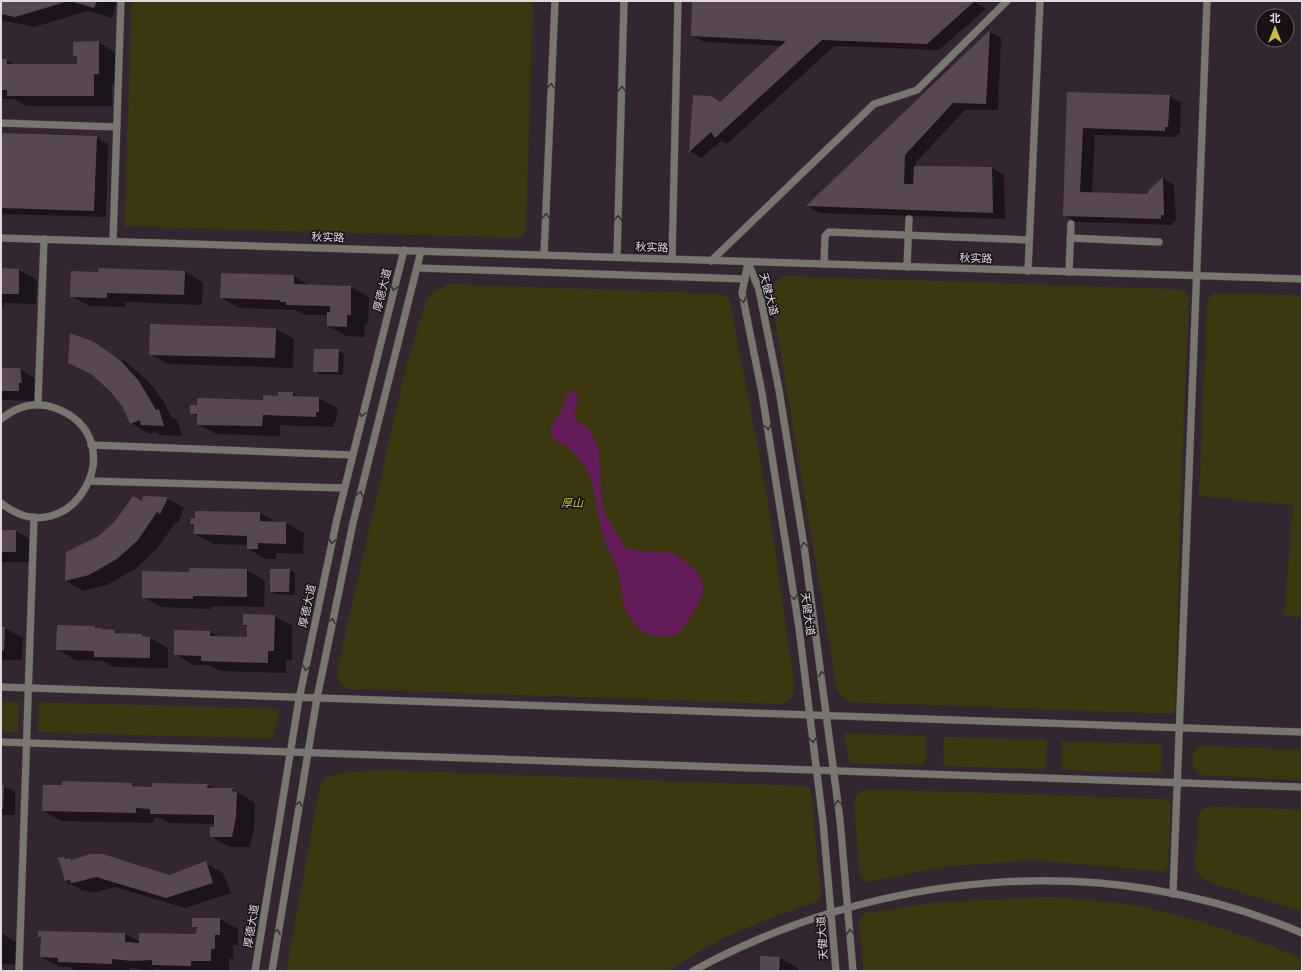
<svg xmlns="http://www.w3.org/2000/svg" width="1303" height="972" viewBox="0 0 1303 972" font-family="'Crimson Pro','Noto Sans SC',serif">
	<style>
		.green { fill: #3b370e }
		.water { fill: #641c5b }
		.shadow { fill: #0007 }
		.building { fill: #564753 }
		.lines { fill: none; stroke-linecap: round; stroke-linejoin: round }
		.service-casing { stroke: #50434d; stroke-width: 8 }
		.service { stroke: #78776f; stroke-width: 7 }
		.oneway { stroke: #393535 }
		.labels { text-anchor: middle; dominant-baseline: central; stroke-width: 3; stroke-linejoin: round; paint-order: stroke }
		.street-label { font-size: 11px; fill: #e2d9e0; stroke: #171116 }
		.park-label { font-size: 11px; font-style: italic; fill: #d3c732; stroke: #171116 }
	</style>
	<rect width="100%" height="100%" fill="#342631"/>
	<!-- green -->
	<g class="green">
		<polygon points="132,1 533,1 526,225 523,238 124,226"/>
		<path d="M786,276l387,13 11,2 5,7 -8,190 -6,222 -1,4 -322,-12 -9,-4 -6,-8 -66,-395c1,-11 4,-15 15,-19z"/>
		<path d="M451,284l269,10 6,2 4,5 38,200 26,182c0,11 0,16 -11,21l-435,-15c-8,-5 -10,-9 -11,-18l69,-304 20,-67 8,-9z"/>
		<polygon points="1211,293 1302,295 1302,618 1284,615 1293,505 1199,496 1207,304"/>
		<polygon points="1,701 19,702 18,732 1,731"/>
		<polygon points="39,702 280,709 273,739 38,732"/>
		<polygon points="843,733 926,736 925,765 850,763"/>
		<polygon points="944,737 1047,740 1046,769 943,766"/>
		<polygon points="1062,741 1162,744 1161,773 1061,770"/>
		<path d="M1198,746l104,4v30l-103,-5c-8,-9 -9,-21 -1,-29z"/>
		<path d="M383,770l420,16 6,1 2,6 10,101 -2,7c-53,18 -104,36 -150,70h-383l34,-185 6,-8 14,-5z"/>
		<path d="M871,789l295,10 5,6 -3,62 -3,4h-3l-129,-11 -91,7 -76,15 -6,-6 -6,-71c2,-12 5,-15 17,-16z"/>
		<polygon points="1210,806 1302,810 1302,911 1211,883 1200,876 1195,868 1198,818 1200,811"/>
		<path d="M1050,897c28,3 58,3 86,9 57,11 113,30 166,53v12h-439l-4,-51 6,-7 73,-11z"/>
	</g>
	<!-- water -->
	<path class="water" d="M575,391l3,5 -4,22c4,5 9,5 13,9 21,25 9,56 17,83 4,13 16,24 20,38l15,3h26l9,3 19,13 8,11 2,12 -2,9 -19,31 -9,6h-20l-10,-4 -14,-15 -5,-12 -6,-35 -12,-26 -6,-20 -8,-41 -5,-14 -17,-21 -13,-6 -6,-8c-1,-12 7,-16 12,-26 2,-5 2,-11 5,-16z"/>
	<!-- shadow -->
	<g class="shadow">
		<polygon points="1,1 117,1 112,18 88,11 34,27 1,20"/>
		<polygon points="693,1 942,1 975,2 986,9 939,50 834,46 727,144 721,141 701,158 690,151 721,103 782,46 704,42 692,35"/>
		<polygon points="990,32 1001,38 998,110 965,110 916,162 916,167 992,168 1004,175 1005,219 819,213 808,206"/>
		<polygon points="98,42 116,53 116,84 112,84 112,106 26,106 14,99 1,99 1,60 7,60 14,65 78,65 78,57 74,55"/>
		<polygon points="1068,93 1169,96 1181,103 1180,134 1177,134 1177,137 1095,135 1092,193 1149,195 1163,178 1174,185 1176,221 1173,221 1173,225 1076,222 1064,215"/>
		<polygon points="1,134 96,137 108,144 106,217 1,214"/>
		<polygon points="1,269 19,270 37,280 36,304 4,303 4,306 1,306"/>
		<polygon points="185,272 203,282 202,305 125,302 125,307 89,306 71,296"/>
		<polygon points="294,276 310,286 351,287 369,297 368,324 365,324 364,337 346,336 328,326 328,315 305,315 295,310 239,308 221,298"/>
		<polygon points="276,329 294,339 293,368 168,364 150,354"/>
		<polygon points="71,335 78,336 126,362 149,382 164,402 172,418 177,420 182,436 160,435 155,432 149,434 131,423 122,406 110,390 94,376 69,362"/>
		<polygon points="338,350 344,354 343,375 320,374 314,371"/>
		<polygon points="1,369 19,369 38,380 37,401 1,400"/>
		<polygon points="279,393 293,393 300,397 319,398 337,408 336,422 334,422 334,427 280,425 280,436 216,434 198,424 198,417 191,413 264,401 279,397"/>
		<polygon points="166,498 184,508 178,523 176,522 156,550 135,569 107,585 83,591 66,581 67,553 100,536 143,502"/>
		<polygon points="260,513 276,522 286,523 304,533 303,554 276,553 276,559 266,559 248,549 248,545 213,544 195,534 195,526 191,523"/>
		<polygon points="1,531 16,531 34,542 34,562 1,562"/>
		<polygon points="247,570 265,581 264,607 211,606 211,609 161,607 143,597 190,573"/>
		<polygon points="290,570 295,573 295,595 276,594 271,591"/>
		<polygon points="274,616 292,626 292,660 286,660 286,673 220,671 209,665 193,665 175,654 210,632 221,638 248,638 248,627 244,625"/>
		<polygon points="95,627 104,631 115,631 121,634 142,635 150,638 168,648 168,668 113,667 103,661 75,660 57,649"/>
		<polygon points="1,628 5,628 23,638 22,660 1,660"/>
		<polygon points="132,784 138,787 207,785 214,789 232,789 255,803 254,828 250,847 229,847 211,836 215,824 169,823 160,818 154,818 154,823 61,821 43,811"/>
		<polygon points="1,785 15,792 15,815 1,815"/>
		<polygon points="64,858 169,876 205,863 223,873 231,893 185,908 115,887 96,892 83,891 65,881"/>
		<polygon points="220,919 238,929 238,945 233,945 233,959 229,959 229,971 165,971 157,969 152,971 130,968 130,971 75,971 69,967 59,967 41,957 42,938 39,937 125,934 140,942 197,935 198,929 193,926"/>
		<polygon points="1,933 18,943 17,965 1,964"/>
		<polygon points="780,958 798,968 798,971 761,971"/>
	</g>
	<!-- building -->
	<g class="building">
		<polygon points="1,1 69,1 15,17 1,14"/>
		<polygon points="70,1 97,1 94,8"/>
		<polygon points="692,1 975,1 927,44 822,40 715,138 711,132 689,152 693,95 711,96 720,102 786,41 691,36"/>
		<polygon points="990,30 986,104 953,103 905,155 904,184 913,184 914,166 992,167 993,213 806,206"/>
		<polygon points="99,41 99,74 94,74 94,96 7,96 7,90 1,90 1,59 7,59 7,64 77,64 77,56 73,56 73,42"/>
		<polygon points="1067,92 1170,95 1168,127 1165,127 1165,131 1083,128 1080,192 1148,194 1148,191 1163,177 1164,215 1161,215 1161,219 1063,216"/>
		<polygon points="1,133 97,136 94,211 1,208"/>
		<polygon points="1,268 19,269 19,294 1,294"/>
		<polygon points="98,268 185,271 184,295 107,293 107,298 70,297 71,271 98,272"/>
		<polygon points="221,273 294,275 294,284 351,286 351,315 347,315 347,327 327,326 327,312 330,312 330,306 286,305 286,302 280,302 280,300 220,298"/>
		<polygon points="150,324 276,328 275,358 149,355"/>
		<polygon points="70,333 94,342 120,360 139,381 156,410 159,409 164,426 141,425 140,420 130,424 122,406 110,391 91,374 68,363"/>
		<polygon points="314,349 339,349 338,372 313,372"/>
		<polygon points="1,368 20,368 22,383 19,383 19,391 1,391"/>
		<polygon points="278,392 293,392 293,396 319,397 319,412 316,412 316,417 263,415 262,426 197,425 197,414 190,414 190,405 197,405 197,398 263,400 263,395 278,396"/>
		<polygon points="133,496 142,501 143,496 167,497 167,500 160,514 157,512 138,540 117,559 89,575 65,581 66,552 99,536 116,520"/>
		<polygon points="195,511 260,512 260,521 286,522 286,544 258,543 258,549 247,549 247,536 194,534 194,524 190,524 191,518 195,518"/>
		<rect x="1" y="530" width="15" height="22"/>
		<polygon points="189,568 247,569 247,597 193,596 193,599 142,598 142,571 189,572"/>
		<polygon points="270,569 290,569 289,592 270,592"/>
		<polygon points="243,614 275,615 274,651 268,651 268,663 201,661 201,656 174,655 174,630 210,631 210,636 247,637 247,625 243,625"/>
		<polygon points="57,625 95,626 95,628 101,628 101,629 115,630 115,633 142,634 142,636 150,637 150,658 94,657 94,651 56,650"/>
		<polygon points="1,627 5,627 4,651 1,650"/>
		<polygon points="62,781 132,783 132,786 152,787 152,783 208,784 207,788 233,788 232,791 237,792 236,817 232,837 210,837 210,827 214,827 214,815 150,814 150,809 136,808 136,813 42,811 43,785 62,785"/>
		<polygon points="1,784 4,785 3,809 1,809"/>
		<polygon points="90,854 103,854 169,875 206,861 213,883 166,898 96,877 77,882 71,883 70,880 65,881 58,858 64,857 65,859 70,858 71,860"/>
		<polygon points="192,918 220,918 220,935 215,935 215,949 211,949 211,961 191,961 191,966 152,965 152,960 133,961 112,959 112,964 58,962 58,958 40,957 41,937 38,937 38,931 125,933 125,942 139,943 139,933 196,934 197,927 192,927"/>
		<polygon points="760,956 780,957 779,971 760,971"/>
	</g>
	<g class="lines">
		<defs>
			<g id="service">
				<polyline points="1,123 117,127"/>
				<polyline points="1,238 1302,279"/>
				<polyline points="1070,238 1159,242"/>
				<polyline points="113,241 121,1"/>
				<polyline points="544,255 555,1"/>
				<polyline points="617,257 624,1"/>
				<polyline points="672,259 678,1"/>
				<polyline points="711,261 874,104 917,90 1007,1"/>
				<polyline points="748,262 759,290 779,390 804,546 840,820 853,971"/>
				<polyline points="748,262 742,293 762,393 799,628 823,822 836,971"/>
				<polyline points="824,264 825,236 829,232 1029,240"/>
				<polyline points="907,267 909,219"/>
				<polyline points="417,268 745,279"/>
				<polyline points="1028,271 1040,1"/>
				<polyline points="1069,272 1071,224"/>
				<polyline points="38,403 44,239"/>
				<path d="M1,419c16,-13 35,-18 54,-11 83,30 16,151 -54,95"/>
				<polyline points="91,445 352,455"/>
				<polyline points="90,481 344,488"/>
				<polyline points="1,687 1302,732"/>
				<polyline points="1,742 1302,787"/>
				<polyline points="1173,894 1207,1"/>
				<polyline points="19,971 34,517"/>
				<polyline points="255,971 299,699 337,519 404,250"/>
				<polyline points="272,971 317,698 353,523 421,251"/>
				<path d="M693,971c184,-101 413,-122 609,-38"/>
			</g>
		</defs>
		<!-- service casing -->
		<use href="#service" class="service-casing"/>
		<!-- service -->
		<use href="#service" class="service"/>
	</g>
	<!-- one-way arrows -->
	<defs><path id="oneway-chevron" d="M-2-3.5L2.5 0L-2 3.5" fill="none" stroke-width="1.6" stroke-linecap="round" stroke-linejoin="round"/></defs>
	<g class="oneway">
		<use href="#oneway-chevron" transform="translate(551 86) rotate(-88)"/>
		<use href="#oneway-chevron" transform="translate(622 89) rotate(-88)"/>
		<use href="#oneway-chevron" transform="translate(546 216) rotate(-88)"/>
		<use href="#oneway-chevron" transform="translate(618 218) rotate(-88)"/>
		<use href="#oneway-chevron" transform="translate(394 288) rotate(104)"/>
		<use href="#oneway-chevron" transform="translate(743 300) rotate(79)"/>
		<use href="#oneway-chevron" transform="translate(362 414) rotate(104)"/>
		<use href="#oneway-chevron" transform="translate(768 427) rotate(81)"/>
		<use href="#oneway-chevron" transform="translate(360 494) rotate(-76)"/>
		<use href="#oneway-chevron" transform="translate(332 541) rotate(102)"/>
		<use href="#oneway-chevron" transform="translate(804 545) rotate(-99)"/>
		<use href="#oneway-chevron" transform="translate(794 597) rotate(82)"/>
		<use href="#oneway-chevron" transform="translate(332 621) rotate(-78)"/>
		<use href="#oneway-chevron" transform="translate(306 668) rotate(102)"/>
		<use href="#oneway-chevron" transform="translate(822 674) rotate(-97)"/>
		<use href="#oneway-chevron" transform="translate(813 740) rotate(83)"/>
		<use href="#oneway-chevron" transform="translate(838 803) rotate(-97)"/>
		<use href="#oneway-chevron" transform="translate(299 804) rotate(-80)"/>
		<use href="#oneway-chevron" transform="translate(277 932) rotate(-81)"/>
		<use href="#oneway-chevron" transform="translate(850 932) rotate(-94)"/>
	</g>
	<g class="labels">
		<!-- street labels -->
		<g class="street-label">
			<text transform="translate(328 237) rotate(2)">秋实路</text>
			<text transform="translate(652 247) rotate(2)">秋实路</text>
			<text transform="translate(976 258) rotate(2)">秋实路</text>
			<text transform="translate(382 290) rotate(-76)">厚德大道</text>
			<text transform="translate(769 294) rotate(75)">天健大道</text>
			<text transform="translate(307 606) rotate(-78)">厚德大道</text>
			<text transform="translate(808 614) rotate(82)">天健大道</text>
			<text transform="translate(251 926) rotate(-81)">厚德大道</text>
			<text transform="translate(822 938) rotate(-94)">天健大道</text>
		</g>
		<!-- park labels -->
		<g class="park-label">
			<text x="572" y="503">厚山</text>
		</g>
	</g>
	<!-- border -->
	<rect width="1303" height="972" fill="none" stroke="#e2d9e0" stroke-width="4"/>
	<!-- north arrow -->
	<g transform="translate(1275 28)"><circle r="19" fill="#171116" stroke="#686167"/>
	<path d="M0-3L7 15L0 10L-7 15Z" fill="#c7bb3c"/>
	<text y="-6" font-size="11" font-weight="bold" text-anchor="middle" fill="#e2d9e0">北</text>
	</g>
</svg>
